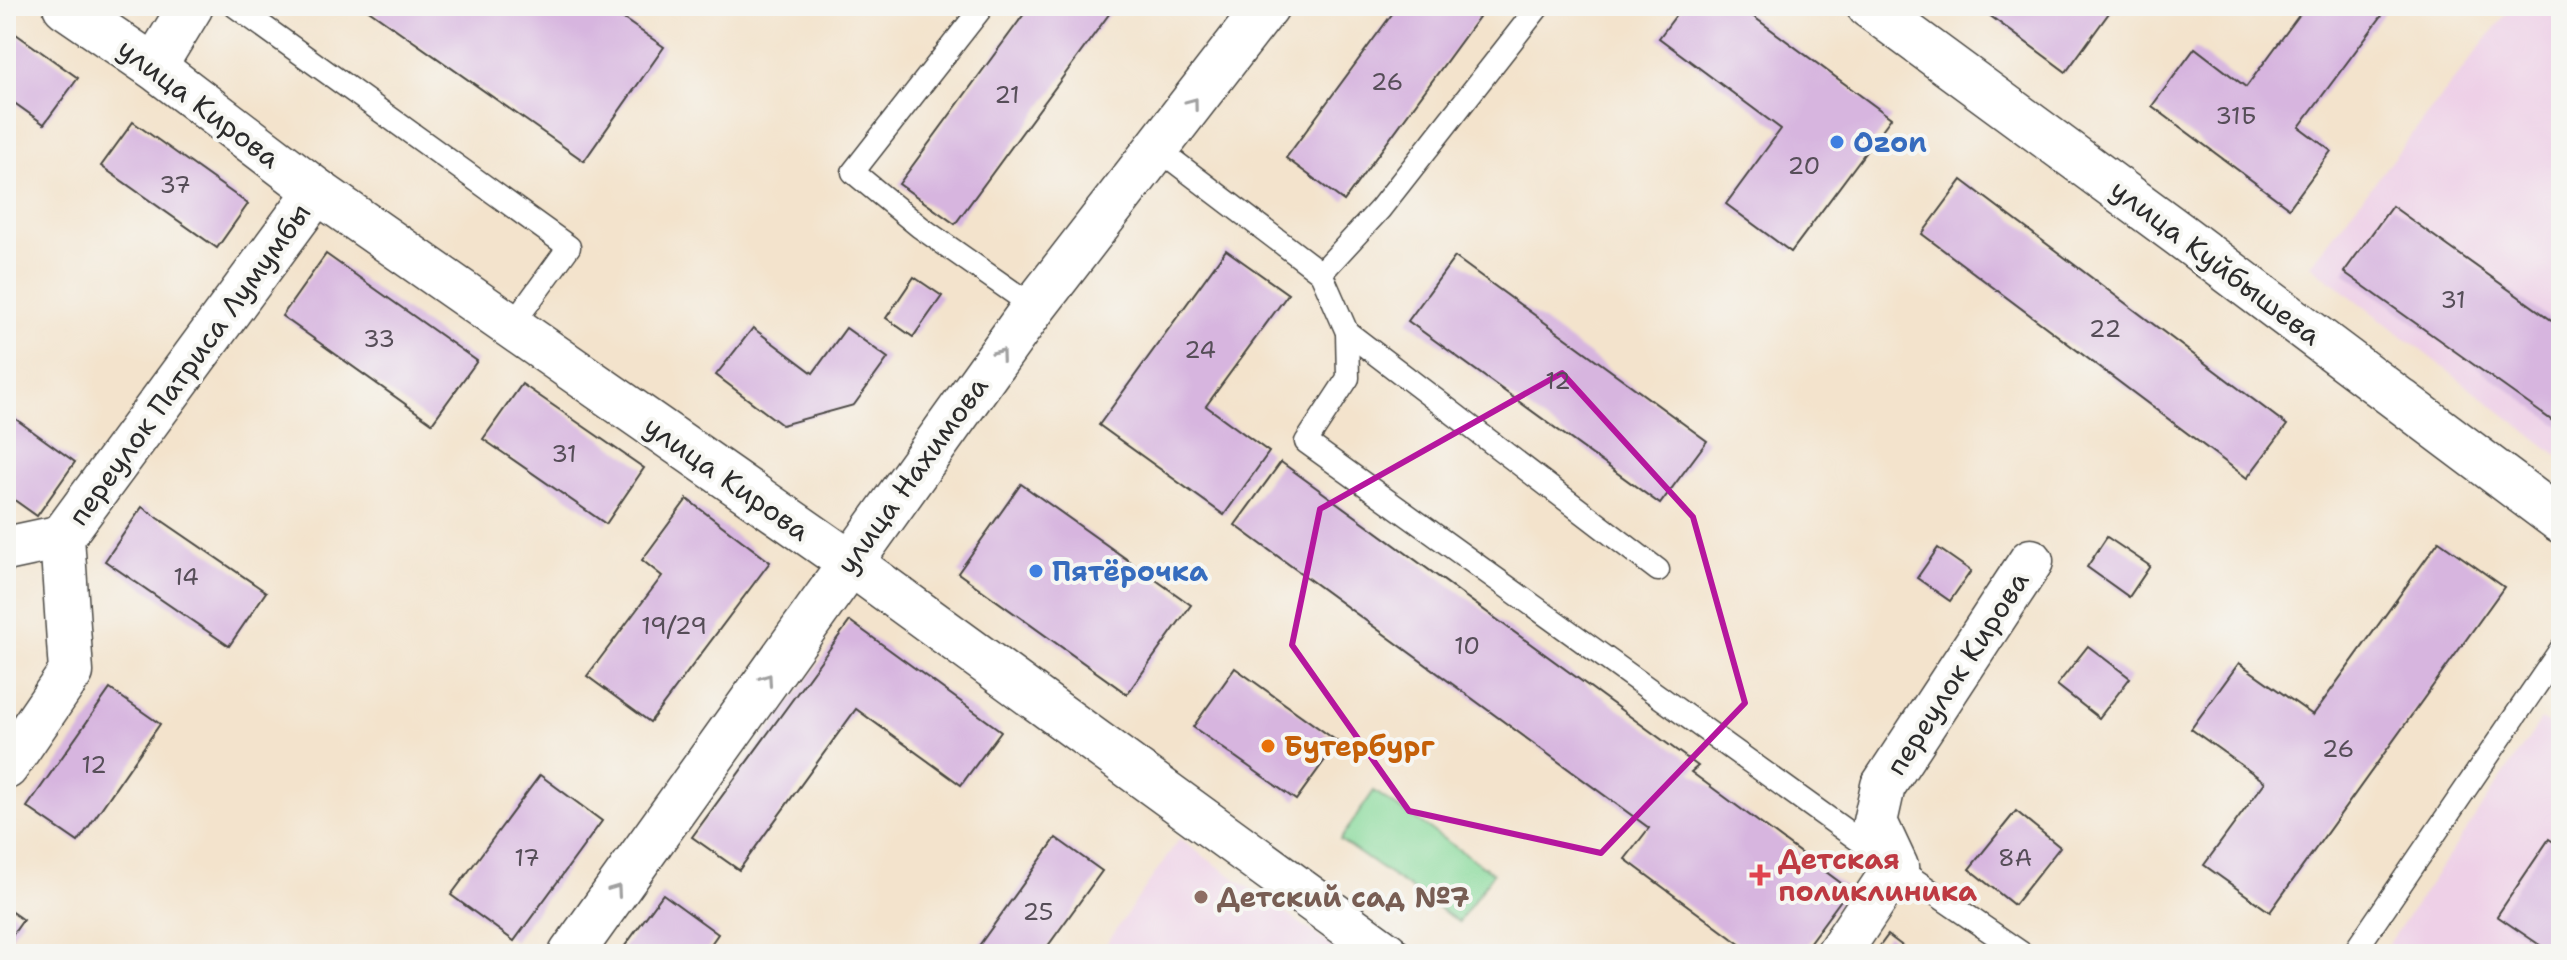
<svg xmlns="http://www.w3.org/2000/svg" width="2567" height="960" viewBox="0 0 2567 960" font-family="'Shantell Sans',sans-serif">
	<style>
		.built { fill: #eed0e7 }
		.green { fill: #86d99a; stroke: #588262; stroke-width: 2 }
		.building { fill: #d7b5df }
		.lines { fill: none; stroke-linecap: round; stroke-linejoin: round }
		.lane-casing { stroke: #494743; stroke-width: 25 }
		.street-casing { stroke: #494743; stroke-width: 47 }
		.lane { stroke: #fff; stroke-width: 22 }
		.street { stroke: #fff; stroke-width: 44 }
		.oneway { stroke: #a0a0a0 }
		.marked { fill: none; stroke: #b5179e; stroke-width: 6; stroke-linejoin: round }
		.shop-dot { fill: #3f7fe0; stroke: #f6f6f2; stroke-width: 3 }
		.food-dot { fill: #e8710a; stroke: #f6f6f2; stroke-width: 3 }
		.health-dot { fill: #e0444e; stroke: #f6f6f2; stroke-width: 3 }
		.education-dot { fill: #8d6e63; stroke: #f6f6f2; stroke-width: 3 }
		.labels { text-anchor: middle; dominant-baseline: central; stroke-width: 8; stroke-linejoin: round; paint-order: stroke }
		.number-label { font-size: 24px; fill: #564e58 }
		.street-label { font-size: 28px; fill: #2b2b2b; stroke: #f6f6f2 }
		.shop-label { font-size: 28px; font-weight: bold; fill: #366cbe; stroke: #f6f6f2; text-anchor: start }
		.food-label { font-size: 28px; font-weight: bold; fill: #c56008; stroke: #f6f6f2; text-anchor: start }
		.health-label { font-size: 28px; font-weight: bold; fill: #be3a42; stroke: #f6f6f2; text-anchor: start }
		.education-label { font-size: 28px; font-weight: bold; fill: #785e54; stroke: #f6f6f2; text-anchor: start }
	</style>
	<rect width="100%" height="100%" fill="#f6f6f2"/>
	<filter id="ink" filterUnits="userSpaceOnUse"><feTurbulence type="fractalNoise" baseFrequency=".0125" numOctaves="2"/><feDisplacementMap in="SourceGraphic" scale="16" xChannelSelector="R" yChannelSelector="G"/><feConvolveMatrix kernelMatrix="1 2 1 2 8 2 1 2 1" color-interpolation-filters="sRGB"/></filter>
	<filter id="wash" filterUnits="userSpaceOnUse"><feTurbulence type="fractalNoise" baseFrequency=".006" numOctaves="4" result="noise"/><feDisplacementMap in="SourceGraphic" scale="32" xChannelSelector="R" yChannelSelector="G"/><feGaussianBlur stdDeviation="1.8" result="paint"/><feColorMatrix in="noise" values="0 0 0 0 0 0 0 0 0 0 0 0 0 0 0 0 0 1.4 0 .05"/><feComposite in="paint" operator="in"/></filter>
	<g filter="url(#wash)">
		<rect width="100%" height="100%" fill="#f3e3cc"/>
		<!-- built -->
		<g class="built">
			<polygon points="2512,6 2561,6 2561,458 2310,265"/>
			<polygon points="2541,720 2561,733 2561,954 2382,954"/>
			<polygon points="1179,839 1344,954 1099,954"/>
		</g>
		<!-- green -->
		<polygon class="green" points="1374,791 1493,873 1459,922 1340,840"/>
		<g id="blocks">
			<!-- building -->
			<g class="building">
				<polygon points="363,6 605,6 664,47 584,161"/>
				<polygon points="1030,6 1115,6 955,224 899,184"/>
				<polygon points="1398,6 1487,6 1344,201 1286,158"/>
				<polygon points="1683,6 1739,6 1891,118 1791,252 1726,204 1781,129 1659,38"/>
				<polygon points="1977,6 2114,6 2066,72"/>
				<polygon points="2306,6 2389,6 2299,127 2331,151 2289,208 2152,106 2195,48 2246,87"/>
				<polygon points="6,27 78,78 44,124 6,97"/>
				<polygon points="133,122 248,204 217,248 101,166"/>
				<polygon points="1962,180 2287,425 2247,478 1922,234"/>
				<polygon points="2392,206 2561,327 2561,427 2344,272"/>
				<polygon points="1226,250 1288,294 1206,406 1269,452 1224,515 1099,425"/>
				<polygon points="326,254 477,361 432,423 282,316"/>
				<polygon points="1455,257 1707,441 1660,504 1408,321"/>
				<polygon points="914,277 942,296 913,337 886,318"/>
				<polygon points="753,328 813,373 846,328 888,358 854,405 782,425 716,375"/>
				<polygon points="522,384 644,468 606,524 483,439"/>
				<polygon points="6,412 75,462 37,516 6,494"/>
				<polygon points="1281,462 1698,766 1691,772 1849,889 1801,954 1753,954 1625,859 1649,828 1235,525"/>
				<polygon points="1021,484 1191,605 1127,694 958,573"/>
				<polygon points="687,499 770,562 650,722 587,676 662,576 642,560"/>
				<polygon points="142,507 266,592 229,646 105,561"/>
				<polygon points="2107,537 2150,566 2129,597 2087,567"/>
				<polygon points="2439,541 2504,587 2270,912 2204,865 2265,782 2191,729 2239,663 2313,715"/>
				<polygon points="1938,548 1971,571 1950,601 1917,578"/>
				<polygon points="850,621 1001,731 961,785 856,709 739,870 692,837"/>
				<polygon points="2088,646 2130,678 2099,718 2057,685"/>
				<polygon points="1235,668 1338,742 1296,800 1193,727"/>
				<polygon points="110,689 160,724 78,842 27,807"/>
				<polygon points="540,775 602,821 514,941 451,895"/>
				<polygon points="2016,811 2060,847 2014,905 1969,869"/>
				<polygon points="1056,838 1102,871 1042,954 973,954"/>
				<polygon points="2549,839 2561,847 2561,954 2553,954 2497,916"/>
				<polygon points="663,894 718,934 704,954 619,954"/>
				<polygon points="6,908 23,920 6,944"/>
				<polygon points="1888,935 1913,954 1874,954"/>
			</g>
		</g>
	</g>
	<g filter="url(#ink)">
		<use href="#blocks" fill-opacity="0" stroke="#494743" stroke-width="2"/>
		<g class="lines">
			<defs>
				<g id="lane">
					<polyline points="235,6 569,247 510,328"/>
					<polyline points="983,6 853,172 920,227 1034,307"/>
					<polyline points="1158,149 1321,273 1380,209 1539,6"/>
					<polyline points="1321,273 1347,332 1348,378 1306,442 1896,867 2023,954"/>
					<polyline points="1347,332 1658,570"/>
					<polyline points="2353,954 2561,649"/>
				</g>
				<g id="street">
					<polyline points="65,6 154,67 317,191 849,562 1387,954"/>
					<polyline points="1869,6 2180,235 2561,521"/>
					<polyline points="154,67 191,6"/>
					<polyline points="6,549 62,537"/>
					<polyline points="6,767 71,672 62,537 317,191"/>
					<polyline points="571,954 1034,307 1267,6"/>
					<polyline points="1838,954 1896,867 1875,822 1883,786 2031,561"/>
				</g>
			</defs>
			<!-- lane casing -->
			<use href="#lane" class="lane-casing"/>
			<!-- street casing -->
			<use href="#street" class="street-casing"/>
			<!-- lane -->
			<use href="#lane" class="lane"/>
			<!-- street -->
			<use href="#street" class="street"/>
		</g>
		<!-- one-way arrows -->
		<defs><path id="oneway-chevron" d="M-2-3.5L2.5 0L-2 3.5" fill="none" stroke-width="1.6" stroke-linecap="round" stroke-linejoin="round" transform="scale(2)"/></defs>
		<g class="oneway">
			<use href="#oneway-chevron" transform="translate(1193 103) rotate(-53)"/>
			<use href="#oneway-chevron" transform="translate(1000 354) rotate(-54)"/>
			<use href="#oneway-chevron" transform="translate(767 679) rotate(-55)"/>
			<use href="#oneway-chevron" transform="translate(616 890) rotate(-55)"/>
		</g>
	</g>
	<!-- marked area -->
	<path class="marked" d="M1562,373l131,144 52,186 -144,150 -192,-42 -117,-166 28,-136z"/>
	<!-- markers -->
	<g class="shop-dot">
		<circle cx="1837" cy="142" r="8"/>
		<circle cx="1036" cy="571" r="8"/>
	</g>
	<circle class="food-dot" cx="1268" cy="746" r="8"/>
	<path class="health-dot" d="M1756 863h8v8h8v8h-8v8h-8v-8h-8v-8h8z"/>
	<circle class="education-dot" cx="1201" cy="897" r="8"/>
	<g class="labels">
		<!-- number labels -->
		<g class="number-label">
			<text x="1387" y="82">26</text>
			<text x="1007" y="95">21</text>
			<text x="2236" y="116">31Б</text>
			<text x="1804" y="166">20</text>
			<text x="175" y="185">37</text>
			<text x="2453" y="300">31</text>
			<text x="2105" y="329">22</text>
			<text x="379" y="339">33</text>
			<text x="1200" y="350">24</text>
			<text x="1558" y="381">12</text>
			<text x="564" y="454">31</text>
			<text x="186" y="577">14</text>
			<text x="674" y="626">19/29</text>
			<text x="1467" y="646">10</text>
			<text x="2338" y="749">26</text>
			<text x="94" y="765">12</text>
			<text x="527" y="858">17</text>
			<text x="2015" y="858">8А</text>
			<text x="1038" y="912">25</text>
		</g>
		<!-- street labels -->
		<g class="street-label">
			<text transform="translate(199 103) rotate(37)">улица Кирова</text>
			<text transform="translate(2216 262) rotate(37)">улица Куйбышева</text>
			<text transform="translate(189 364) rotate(-54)">переулок Патриса Лумумбы</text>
			<text transform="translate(912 475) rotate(-54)">улица Нахимова</text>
			<text transform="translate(727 478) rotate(35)">улица Кирова</text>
			<text transform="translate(1957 673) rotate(-57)">переулок Кирова</text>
		</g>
		<!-- shop labels -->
		<g class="shop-label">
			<text x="1853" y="142">Ozon</text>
			<text x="1052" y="571">Пятёрочка</text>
		</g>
		<!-- food labels -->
		<g class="food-label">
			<text x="1284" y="746">Бутербург</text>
		</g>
		<!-- health labels -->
		<g class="health-label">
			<text x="1778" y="859">Детская<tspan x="1778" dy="32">поликлиника</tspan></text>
		</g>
		<!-- education labels -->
		<g class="education-label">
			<text x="1217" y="897">Детский сад №7</text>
		</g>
	</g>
	<!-- margin -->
	<rect width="2567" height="960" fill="none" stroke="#f6f6f2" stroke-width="32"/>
</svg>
